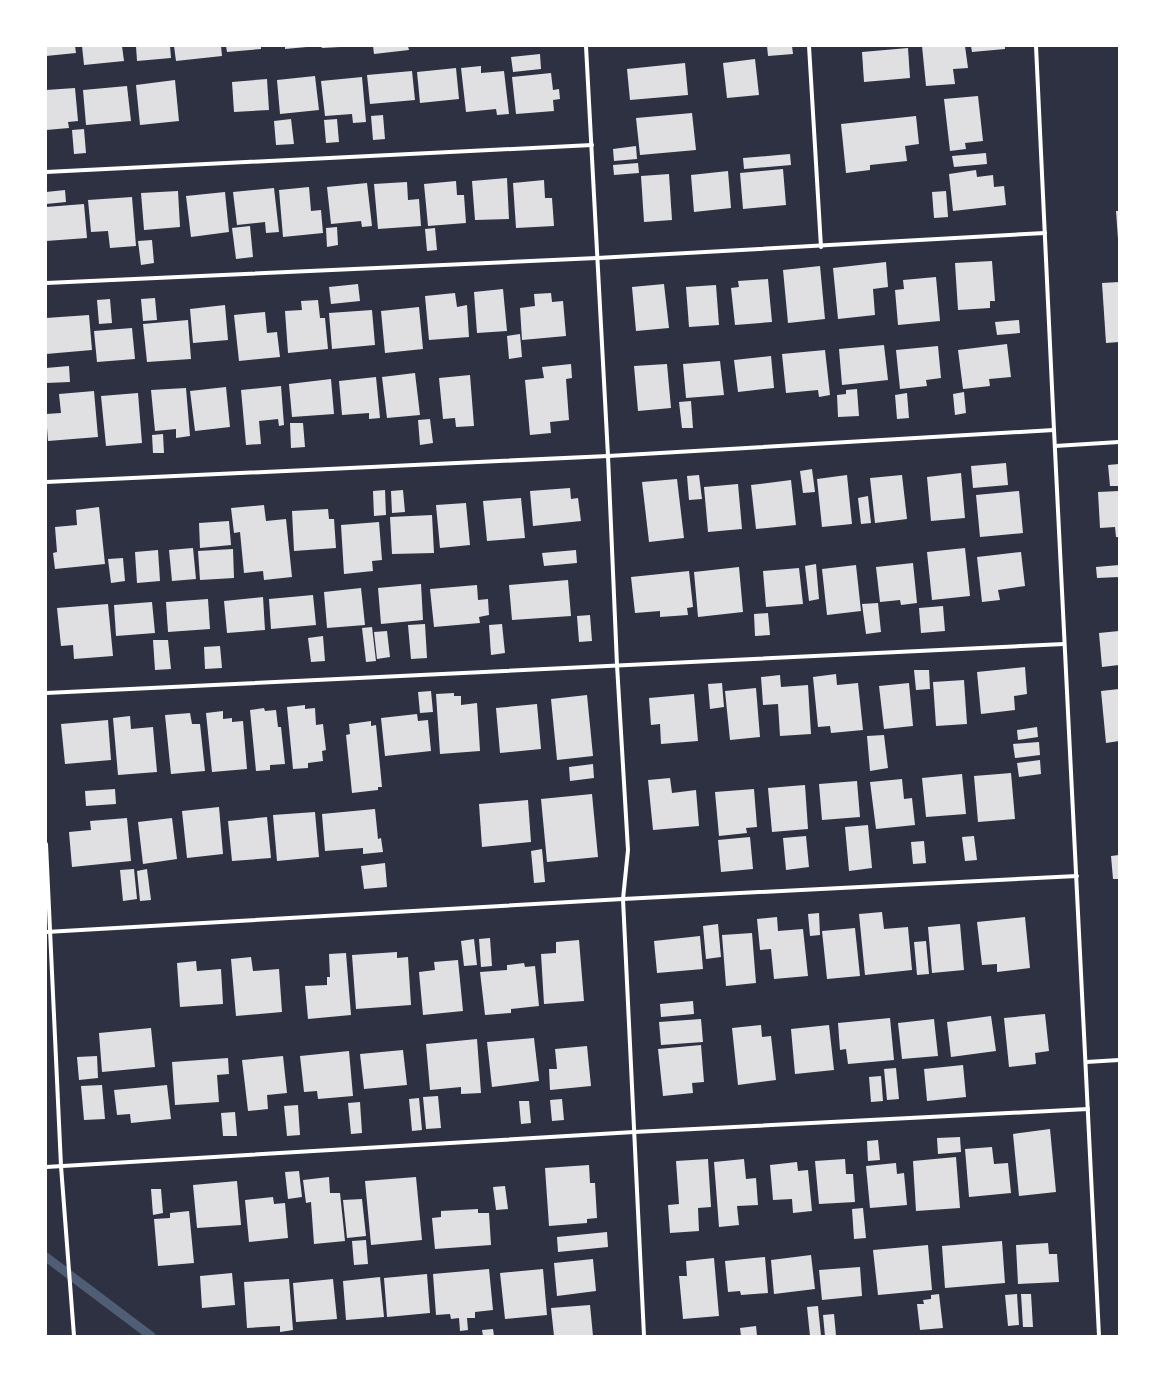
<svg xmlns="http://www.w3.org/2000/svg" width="1165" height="1382" viewBox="0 0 1165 1382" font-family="Inter,sans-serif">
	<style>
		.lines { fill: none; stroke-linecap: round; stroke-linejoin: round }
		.stream { stroke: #4f5d75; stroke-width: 9 }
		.building { fill: #e0e0e3 }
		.minor { stroke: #fff; stroke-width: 4 }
	</style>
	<rect width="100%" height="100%" fill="#2d3142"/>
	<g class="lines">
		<!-- stream -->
		<polyline class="stream" points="46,1257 151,1336"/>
	</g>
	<!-- building -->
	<g class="building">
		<polygon points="46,46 75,46 76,53 46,56"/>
		<polygon points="82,46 122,46 124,61 84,65"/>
		<polygon points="136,46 170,46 171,58 137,61"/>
		<polygon points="174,46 221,46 222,56 176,61"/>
		<polygon points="226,46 261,46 261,49 227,52"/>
		<polygon points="285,46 307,46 307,47 285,49"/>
		<polygon points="321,46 340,46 340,47 322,48"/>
		<polygon points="373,46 408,46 409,50 374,54"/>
		<polygon points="767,46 792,46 793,54 768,56"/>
		<polygon points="922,46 965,46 968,68 953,69 955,84 926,86"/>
		<polygon points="971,46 1005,46 1005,49 972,52"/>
		<polygon points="908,48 910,78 864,82 862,52"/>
		<polygon points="540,54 541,69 513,72 511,57"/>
		<polygon points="755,59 759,95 727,98 723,63"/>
		<polygon points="685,63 688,95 630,100 627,69"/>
		<polygon points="481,66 481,73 504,71 509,114 497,115 496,109 466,112 461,68"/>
		<polygon points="456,68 459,99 420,103 417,72"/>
		<polygon points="412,71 415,100 370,104 367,75"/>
		<polygon points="551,73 553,90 559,89 560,99 553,100 554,111 516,114 512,77"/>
		<polygon points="315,76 319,110 280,114 277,80"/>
		<polygon points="362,77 366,122 353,123 352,114 325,116 321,81"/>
		<polygon points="267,79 269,110 234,112 232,82"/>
		<polygon points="175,80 179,121 140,125 136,85"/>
		<polygon points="127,86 131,121 86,125 83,90"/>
		<polygon points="75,88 78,121 68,122 69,128 46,130 46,90"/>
		<polygon points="978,96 983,141 965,143 966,149 950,151 944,99"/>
		<polygon points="692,113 696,150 640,155 636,118"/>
		<polygon points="383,115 385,139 373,140 371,116"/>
		<polygon points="916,116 919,144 905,146 907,161 870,165 870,170 846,173 841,124"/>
		<polygon points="291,119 294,144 276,145 274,121"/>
		<polygon points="337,119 339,142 326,143 324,120"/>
		<polygon points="84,129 86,153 74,154 72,130"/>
		<polygon points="636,146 637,159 614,161 613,149"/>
		<polygon points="986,153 987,164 954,167 952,156"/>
		<polygon points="790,154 791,165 744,169 743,158"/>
		<polygon points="638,163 639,173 614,175 613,165"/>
		<polygon points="783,169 786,205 743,209 740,173"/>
		<polygon points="976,170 977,177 993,175 994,187 1004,186 1006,205 953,211 949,174"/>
		<polygon points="728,171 731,208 694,212 691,175"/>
		<polygon points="669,174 672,220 644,222 641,176"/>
		<polygon points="507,178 509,219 475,220 472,181"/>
		<polygon points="544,180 545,198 552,198 554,226 516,228 513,183"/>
		<polygon points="456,181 457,195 464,195 466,223 428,226 424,184"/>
		<polygon points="407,182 408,200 419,199 421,226 378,229 374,184"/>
		<polygon points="367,183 372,226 362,227 361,221 331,224 327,187"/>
		<polygon points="309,187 311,211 321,210 323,233 283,237 279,190"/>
		<polygon points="274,188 279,232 266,233 265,222 237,225 233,192"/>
		<polygon points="65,190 66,202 46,204 46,192"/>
		<polygon points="178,191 180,227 144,230 141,193"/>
		<polygon points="946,191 948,217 934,218 932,192"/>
		<polygon points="225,192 229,232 191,237 186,196"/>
		<polygon points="132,197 136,246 110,248 108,231 91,232 88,200"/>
		<polygon points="84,204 87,238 46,241 46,207"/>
		<polygon points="1116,211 1119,211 1119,239 1118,239"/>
		<polygon points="250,226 253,257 236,259 232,228"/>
		<polygon points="337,227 338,245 327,247 326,228"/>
		<polygon points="435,228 437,250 427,251 425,229"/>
		<polygon points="152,240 154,263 141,265 138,241"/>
		<polygon points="992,261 995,301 990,301 990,308 958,310 955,263"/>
		<polygon points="886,262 888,287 873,289 875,315 838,319 833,268"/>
		<polygon points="820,266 825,319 788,323 783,270"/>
		<polygon points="936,277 940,321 898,325 895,290 904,289 903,280"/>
		<polygon points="768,279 772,322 735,325 731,288 739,287 738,281"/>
		<polygon points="1119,282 1119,342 1106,343 1102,283"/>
		<polygon points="358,284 360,301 331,304 329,287"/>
		<polygon points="664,284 669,328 636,331 632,287"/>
		<polygon points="716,285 719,325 689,327 686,287"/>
		<polygon points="503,289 507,331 477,333 474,292"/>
		<polygon points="455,293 457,307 467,305 469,337 429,340 425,296"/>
		<polygon points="551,293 552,302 563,301 566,336 522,340 520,308 535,306 534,294"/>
		<polygon points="155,298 157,320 143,321 141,299"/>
		<polygon points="110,299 112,323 99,324 97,300"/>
		<polygon points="318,300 320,318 325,318 328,349 288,353 285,311 302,310 301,301"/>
		<polygon points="225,305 228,340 193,343 190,309"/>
		<polygon points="419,307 423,349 385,353 381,311"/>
		<polygon points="372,310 375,345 332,349 329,313"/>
		<polygon points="265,312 267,333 277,332 280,357 239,361 234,315"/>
		<polygon points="89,315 92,350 46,354 46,318"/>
		<polygon points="188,320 191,359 147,362 143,324"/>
		<polygon points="1019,320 1020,333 997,335 995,322"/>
		<polygon points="132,328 135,359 97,362 94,331"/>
		<polygon points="520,334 522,357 509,359 507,336"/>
		<polygon points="1007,344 1011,377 989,379 990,386 963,389 958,350"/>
		<polygon points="884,345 888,380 842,385 839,349"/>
		<polygon points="938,346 941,378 926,380 927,386 900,389 896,350"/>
		<polygon points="825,350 830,395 819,397 818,390 786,393 782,354"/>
		<polygon points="771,356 774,388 738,392 734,360"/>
		<polygon points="720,361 724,395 686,398 683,364"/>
		<polygon points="571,364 572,378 566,379 569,420 550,422 551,433 530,435 525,380 544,378 542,367"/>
		<polygon points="667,364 671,408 638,411 634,366"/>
		<polygon points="69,366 70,382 46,383 46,368"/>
		<polygon points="415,373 420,415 387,418 382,377"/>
		<polygon points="470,375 474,426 456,427 455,418 443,419 439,378"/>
		<polygon points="376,377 380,418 369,419 369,413 342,415 339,381"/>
		<polygon points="331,379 334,414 292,417 289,384"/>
		<polygon points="281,386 284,425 279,426 278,419 259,421 261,444 246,445 241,390"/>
		<polygon points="226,387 230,427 195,431 190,391"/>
		<polygon points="186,388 190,436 176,438 176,429 155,431 151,390"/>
		<polygon points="857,389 859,416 838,417 837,395 846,394 846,390"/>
		<polygon points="94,391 98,437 48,441 46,414 61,413 59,394"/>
		<polygon points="964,392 966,413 955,415 953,394"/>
		<polygon points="138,393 142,443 106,446 101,396"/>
		<polygon points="907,393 909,418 897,419 895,395"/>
		<polygon points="691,401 693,428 682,428 679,402"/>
		<polygon points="430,419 433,443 420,445 418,420"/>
		<polygon points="290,423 303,423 305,447 291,448"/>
		<polygon points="163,434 164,453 153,453 152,435"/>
		<polygon points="1006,463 1008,485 973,488 971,466"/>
		<polygon points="1119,464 1119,486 1110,486 1108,465"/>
		<polygon points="812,469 815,492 803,493 800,471"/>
		<polygon points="961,473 965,518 931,521 927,477"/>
		<polygon points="699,475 702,499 689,500 687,476"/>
		<polygon points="847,475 852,524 822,527 817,479"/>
		<polygon points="902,475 907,519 875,523 870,478"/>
		<polygon points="677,479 684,538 649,542 642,482"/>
		<polygon points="791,480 796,525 756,529 751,485"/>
		<polygon points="738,484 742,529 708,532 704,487"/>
		<polygon points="570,488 571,499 578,498 581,521 533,526 530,491"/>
		<polygon points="385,490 386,515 374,516 373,491"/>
		<polygon points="403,490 405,512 392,513 391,491"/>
		<polygon points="1019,491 1023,533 980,537 976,495"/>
		<polygon points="1119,491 1119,537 1116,537 1115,527 1100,528 1098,492"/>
		<polygon points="868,496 871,523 861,524 858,498"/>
		<polygon points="521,498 525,538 487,541 483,501"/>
		<polygon points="466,503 470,545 440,548 436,505"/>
		<polygon points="264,505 266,521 286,519 292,577 264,580 263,571 244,573 240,532 234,533 231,508"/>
		<polygon points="99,507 105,564 55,569 53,553 57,552 55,527 77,525 76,510"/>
		<polygon points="328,509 329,519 334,519 336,548 294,551 292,511"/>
		<polygon points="432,515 434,553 392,554 390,517"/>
		<polygon points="229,521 231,545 200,548 199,523"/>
		<polygon points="379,522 382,560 372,561 373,571 344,574 341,525"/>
		<polygon points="193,548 196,579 172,581 169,550"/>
		<polygon points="965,548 970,596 932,600 927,552"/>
		<polygon points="233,549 234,578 200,580 198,551"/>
		<polygon points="158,550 160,581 137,583 135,552"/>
		<polygon points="576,550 577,563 544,566 542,553"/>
		<polygon points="1021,552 1025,586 998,590 1000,600 982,602 977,557"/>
		<polygon points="123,558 125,581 111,583 108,559"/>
		<polygon points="913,563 917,603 901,605 900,600 880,602 876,567"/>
		<polygon points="816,564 819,599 809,601 805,566"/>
		<polygon points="856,565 861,611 827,615 822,569"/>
		<polygon points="1119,565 1119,577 1097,578 1096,567"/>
		<polygon points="739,567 743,612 698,617 694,572"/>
		<polygon points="799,568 803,604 766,607 763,571"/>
		<polygon points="689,571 693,607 687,608 688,615 660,617 660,611 635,613 631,577"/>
		<polygon points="568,580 571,616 512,620 509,585"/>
		<polygon points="421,584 423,620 381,624 378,588"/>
		<polygon points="477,585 478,600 488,599 489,615 479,617 480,623 434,627 430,589"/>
		<polygon points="361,588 365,625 327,628 324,592"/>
		<polygon points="313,595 316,625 271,629 269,599"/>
		<polygon points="263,597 265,630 227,633 224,601"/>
		<polygon points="208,599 210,629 168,632 166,602"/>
		<polygon points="152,602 155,633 116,636 114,605"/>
		<polygon points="878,603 881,632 866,634 862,604"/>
		<polygon points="108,604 113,656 74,659 73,645 61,646 57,608"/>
		<polygon points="943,606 945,631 921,633 919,608"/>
		<polygon points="768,613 770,635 755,636 754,614"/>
		<polygon points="590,615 592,641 579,642 577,616"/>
		<polygon points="425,624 427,658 411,659 408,625"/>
		<polygon points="502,624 505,653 491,655 489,625"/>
		<polygon points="372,627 376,661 366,662 362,628"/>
		<polygon points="387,631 390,657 377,659 374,632"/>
		<polygon points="1119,631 1119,665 1102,667 1099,633"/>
		<polygon points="323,636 325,661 311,662 308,638"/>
		<polygon points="153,640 168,640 171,669 155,670"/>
		<polygon points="220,646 222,668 205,669 204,647"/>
		<polygon points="1025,667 1027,694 1014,696 1015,710 981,714 977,672"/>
		<polygon points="914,670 929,670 930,689 916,690"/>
		<polygon points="836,674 837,685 858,683 863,730 831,733 830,726 818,727 813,677"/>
		<polygon points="780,675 781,687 808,685 811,734 780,736 778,704 763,705 761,677"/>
		<polygon points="964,680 967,724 936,726 933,682"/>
		<polygon points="722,683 724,707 710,709 708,684"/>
		<polygon points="909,683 913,726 884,729 879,686"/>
		<polygon points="756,688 760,737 730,740 725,691"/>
		<polygon points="1119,689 1119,741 1106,743 1101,691"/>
		<polygon points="431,691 433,712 420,713 418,692"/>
		<polygon points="454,693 454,696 461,696 461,705 477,703 480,751 440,754 436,694"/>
		<polygon points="694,694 698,741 661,744 660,724 651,725 649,698"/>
		<polygon points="587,695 593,756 557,760 551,699"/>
		<polygon points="537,704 541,749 500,753 496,708"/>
		<polygon points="305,705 305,709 315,708 316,725 323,724 326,750 322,751 323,761 308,763 308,768 293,769 287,707"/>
		<polygon points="264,708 265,711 276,710 278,727 281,727 285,764 270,765 270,770 256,771 250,710"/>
		<polygon points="223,711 223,719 232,718 232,722 243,721 247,769 212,772 206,713"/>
		<polygon points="190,713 192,724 200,724 205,771 171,774 165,715"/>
		<polygon points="417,714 418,721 428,720 431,751 385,756 381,718"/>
		<polygon points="130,716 131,729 153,727 157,772 118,775 113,718"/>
		<polygon points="108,720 111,760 65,764 61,724"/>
		<polygon points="371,721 371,726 376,725 382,787 378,787 378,790 352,793 346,735 350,734 349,724"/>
		<polygon points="1037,727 1038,737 1018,740 1017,730"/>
		<polygon points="884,735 888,768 870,771 867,736"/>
		<polygon points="1039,742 1040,755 1015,758 1013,744"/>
		<polygon points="1040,760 1041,774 1019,777 1017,763"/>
		<polygon points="593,764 594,778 570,781 569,767"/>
		<polygon points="1011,773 1015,819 978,822 974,776"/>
		<polygon points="962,774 966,814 926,817 922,778"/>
		<polygon points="670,778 672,793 696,790 699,826 653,830 648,780"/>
		<polygon points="902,779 904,799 912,798 915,825 876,829 870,782"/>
		<polygon points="857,781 860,817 822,820 819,784"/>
		<polygon points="805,785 808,829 772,832 768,788"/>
		<polygon points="115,789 116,804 86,806 85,791"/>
		<polygon points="754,789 757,827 746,828 747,833 719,836 715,792"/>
		<polygon points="592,794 598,857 547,862 541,799"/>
		<polygon points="528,800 531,842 482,847 479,804"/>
		<polygon points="219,807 223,854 187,858 182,811"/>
		<polygon points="375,809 378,839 381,838 383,852 363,854 363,848 325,851 322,814"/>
		<polygon points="315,812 319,857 277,861 273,815"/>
		<polygon points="267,817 271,858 232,861 228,821"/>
		<polygon points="127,818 131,861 72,867 69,832 91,830 90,821"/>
		<polygon points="172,818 177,859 143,864 138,822"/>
		<polygon points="868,825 872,868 849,871 845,827"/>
		<polygon points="806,836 809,867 786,870 783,838"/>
		<polygon points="974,836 977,860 965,861 962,837"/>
		<polygon points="750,837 753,869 721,872 718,840"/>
		<polygon points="924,841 926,863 913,864 911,842"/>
		<polygon points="542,849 545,882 534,883 531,851"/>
		<polygon points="1119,855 1119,879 1113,879 1111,856"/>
		<polygon points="385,863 387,887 364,889 361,866"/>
		<polygon points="134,869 137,899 123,901 120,870"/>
		<polygon points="147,869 151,900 140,901 137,871"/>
		<polygon points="882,912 884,929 908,927 912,970 865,975 859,914"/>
		<polygon points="819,913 820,935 810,936 808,914"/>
		<polygon points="777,917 778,931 803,929 808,976 774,979 771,949 760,950 757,919"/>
		<polygon points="1025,917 1030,968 997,972 997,964 982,965 977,922"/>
		<polygon points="718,924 721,957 706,959 703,926"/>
		<polygon points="960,924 964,970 932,973 928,927"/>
		<polygon points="855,928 860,976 827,979 822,931"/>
		<polygon points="752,933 756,983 726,986 722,935"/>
		<polygon points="700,936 703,969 657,973 654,941"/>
		<polygon points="490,938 492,966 481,967 479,939"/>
		<polygon points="474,939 477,965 464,966 461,941"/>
		<polygon points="579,940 584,1001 544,1004 541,954 556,953 556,942"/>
		<polygon points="926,941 929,974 917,975 914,942"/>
		<polygon points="397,952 397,958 408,957 411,1005 356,1009 352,955"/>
		<polygon points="346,953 351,1015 308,1019 305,986 327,985 327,977 330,977 329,954"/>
		<polygon points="251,957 253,971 279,969 282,1012 236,1016 231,959"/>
		<polygon points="458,960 463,1011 423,1015 419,972 435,970 434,962"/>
		<polygon points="196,961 197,971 221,969 223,1004 180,1007 177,963"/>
		<polygon points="524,963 525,967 535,966 539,1006 511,1009 511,1013 485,1015 480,972 507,970 507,965"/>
		<polygon points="693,1001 694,1014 661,1017 660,1004"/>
		<polygon points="1045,1014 1049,1051 1035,1053 1036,1064 1009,1067 1004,1018"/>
		<polygon points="991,1016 996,1051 951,1057 947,1022"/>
		<polygon points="890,1018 894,1060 848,1064 846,1049 840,1050 838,1023"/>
		<polygon points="701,1019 703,1042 661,1045 659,1022"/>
		<polygon points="934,1019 938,1056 902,1059 898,1023"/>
		<polygon points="761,1025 762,1037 771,1036 776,1080 738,1085 732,1028"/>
		<polygon points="829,1025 834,1070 795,1074 791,1029"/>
		<polygon points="151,1028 155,1067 102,1072 99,1033"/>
		<polygon points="534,1038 539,1081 492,1087 487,1042"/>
		<polygon points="477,1039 481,1093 461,1094 461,1087 430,1090 426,1044"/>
		<polygon points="701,1045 704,1082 692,1083 693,1093 663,1096 658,1049"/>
		<polygon points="587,1046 591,1086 550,1090 549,1069 557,1069 555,1049"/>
		<polygon points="403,1050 407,1085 364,1089 360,1054"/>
		<polygon points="349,1051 353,1096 318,1099 317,1091 304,1092 300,1056"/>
		<polygon points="97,1056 98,1078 79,1080 77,1057"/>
		<polygon points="283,1056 287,1093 267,1095 268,1109 248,1111 242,1060"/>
		<polygon points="228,1058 229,1074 217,1075 219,1102 175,1105 172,1062"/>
		<polygon points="963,1065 966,1097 927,1101 924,1069"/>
		<polygon points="896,1068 899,1099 887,1100 884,1069"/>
		<polygon points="881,1076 883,1101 871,1102 869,1077"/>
		<polygon points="102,1085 105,1119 84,1120 81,1086"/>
		<polygon points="167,1085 171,1119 131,1123 130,1114 117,1115 114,1090"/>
		<polygon points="438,1096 441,1128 426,1129 423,1097"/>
		<polygon points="419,1098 422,1130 412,1131 409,1099"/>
		<polygon points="562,1099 564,1120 552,1121 550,1100"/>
		<polygon points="519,1101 529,1101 531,1123 521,1124"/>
		<polygon points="360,1102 362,1133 351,1134 348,1103"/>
		<polygon points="298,1105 300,1135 287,1136 284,1106"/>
		<polygon points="235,1112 237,1136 223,1136 221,1113"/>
		<polygon points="1050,1129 1056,1192 1019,1196 1013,1134"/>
		<polygon points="960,1137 961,1152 938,1154 937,1138"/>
		<polygon points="878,1140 880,1160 868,1161 867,1141"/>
		<polygon points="992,1147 994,1164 1008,1163 1011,1193 969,1197 965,1149"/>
		<polygon points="956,1157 960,1208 916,1211 913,1161"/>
		<polygon points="708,1159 711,1207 698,1208 699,1231 670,1233 668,1205 679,1204 676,1161"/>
		<polygon points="744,1159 746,1179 756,1178 758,1205 737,1206 739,1225 719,1227 714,1162"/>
		<polygon points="845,1159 846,1174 853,1174 855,1202 819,1204 815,1161"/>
		<polygon points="797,1162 798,1171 808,1170 812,1211 793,1213 792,1199 773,1200 770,1165"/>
		<polygon points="896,1163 897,1174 904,1173 907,1205 870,1208 866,1166"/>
		<polygon points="589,1165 590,1183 595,1183 597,1218 587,1219 587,1223 549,1226 545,1168"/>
		<polygon points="299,1171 302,1197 288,1199 285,1172"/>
		<polygon points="329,1177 330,1193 340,1193 345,1241 314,1244 311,1202 306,1203 303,1180"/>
		<polygon points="416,1177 422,1240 371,1245 365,1181"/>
		<polygon points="237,1181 241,1225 197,1228 193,1185"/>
		<polygon points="505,1186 508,1209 496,1210 493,1187"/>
		<polygon points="151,1189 161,1189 163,1213 153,1215"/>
		<polygon points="273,1197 274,1204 285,1203 288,1238 249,1242 245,1200"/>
		<polygon points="362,1199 366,1236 347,1238 343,1200"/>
		<polygon points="863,1208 866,1238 854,1239 852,1209"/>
		<polygon points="478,1209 478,1213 489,1213 491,1245 435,1249 432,1218 441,1217 441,1211"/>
		<polygon points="189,1211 194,1263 158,1266 154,1219 170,1218 170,1213"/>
		<polygon points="607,1232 608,1247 558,1252 557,1237"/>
		<polygon points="366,1240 368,1264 354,1265 352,1241"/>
		<polygon points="1002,1241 1005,1283 945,1288 942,1246"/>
		<polygon points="1048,1243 1049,1254 1057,1254 1059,1282 1018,1284 1016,1245"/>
		<polygon points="928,1245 932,1290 878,1295 873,1250"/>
		<polygon points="811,1255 815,1289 774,1294 771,1260"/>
		<polygon points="765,1257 768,1293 741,1295 740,1291 728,1292 725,1261"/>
		<polygon points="714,1258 719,1316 683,1319 679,1276 687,1276 686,1261"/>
		<polygon points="593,1259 596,1291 557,1296 554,1263"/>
		<polygon points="860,1267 862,1296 822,1300 819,1270"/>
		<polygon points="489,1269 493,1310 475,1312 475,1318 467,1318 468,1330 460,1331 459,1318 451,1319 450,1314 436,1315 433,1274"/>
		<polygon points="543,1269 547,1315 505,1319 500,1273"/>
		<polygon points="232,1273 235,1305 202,1308 200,1276"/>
		<polygon points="427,1274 430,1313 387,1317 384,1278"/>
		<polygon points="380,1277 384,1317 346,1320 343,1281"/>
		<polygon points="289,1279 293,1330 280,1332 280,1326 247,1328 244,1282"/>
		<polygon points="333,1279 337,1319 296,1322 293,1283"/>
		<polygon points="939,1294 943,1328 920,1330 917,1304 924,1304 923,1300 931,1299 931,1295"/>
		<polygon points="1017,1294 1019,1325 1008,1326 1005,1295"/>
		<polygon points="1021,1294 1031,1294 1033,1327 1023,1327"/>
		<polygon points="590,1305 593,1336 554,1336 551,1308"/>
		<polygon points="818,1306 821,1336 810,1336 807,1307"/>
		<polygon points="834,1314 836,1335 825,1336 823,1315"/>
		<polygon points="756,1326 757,1336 741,1336 740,1328"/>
		<polygon points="493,1329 494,1336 483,1336 482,1330"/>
	</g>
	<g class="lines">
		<!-- minor -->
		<g class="minor">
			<polyline points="586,46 608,456 617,665 628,850 623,899 644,1336"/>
			<polyline points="809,46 821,247"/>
			<polyline points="1036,46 1054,430 1099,1336"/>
			<polyline points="46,172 592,145"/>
			<polyline points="46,283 597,258 1045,233"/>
			<polyline points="1055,446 1119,442"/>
			<polyline points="46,482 608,456 1054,430"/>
			<polyline points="46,693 1064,644"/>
			<polyline points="46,844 61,1166 74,1336"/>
			<polyline points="46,932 623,899 1077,876"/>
			<polyline points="1086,1062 1119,1060"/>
			<polyline points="46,1167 634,1132 1088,1109"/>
		</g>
	</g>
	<!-- border -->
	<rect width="1165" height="1382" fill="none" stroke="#ffffff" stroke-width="94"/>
</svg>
